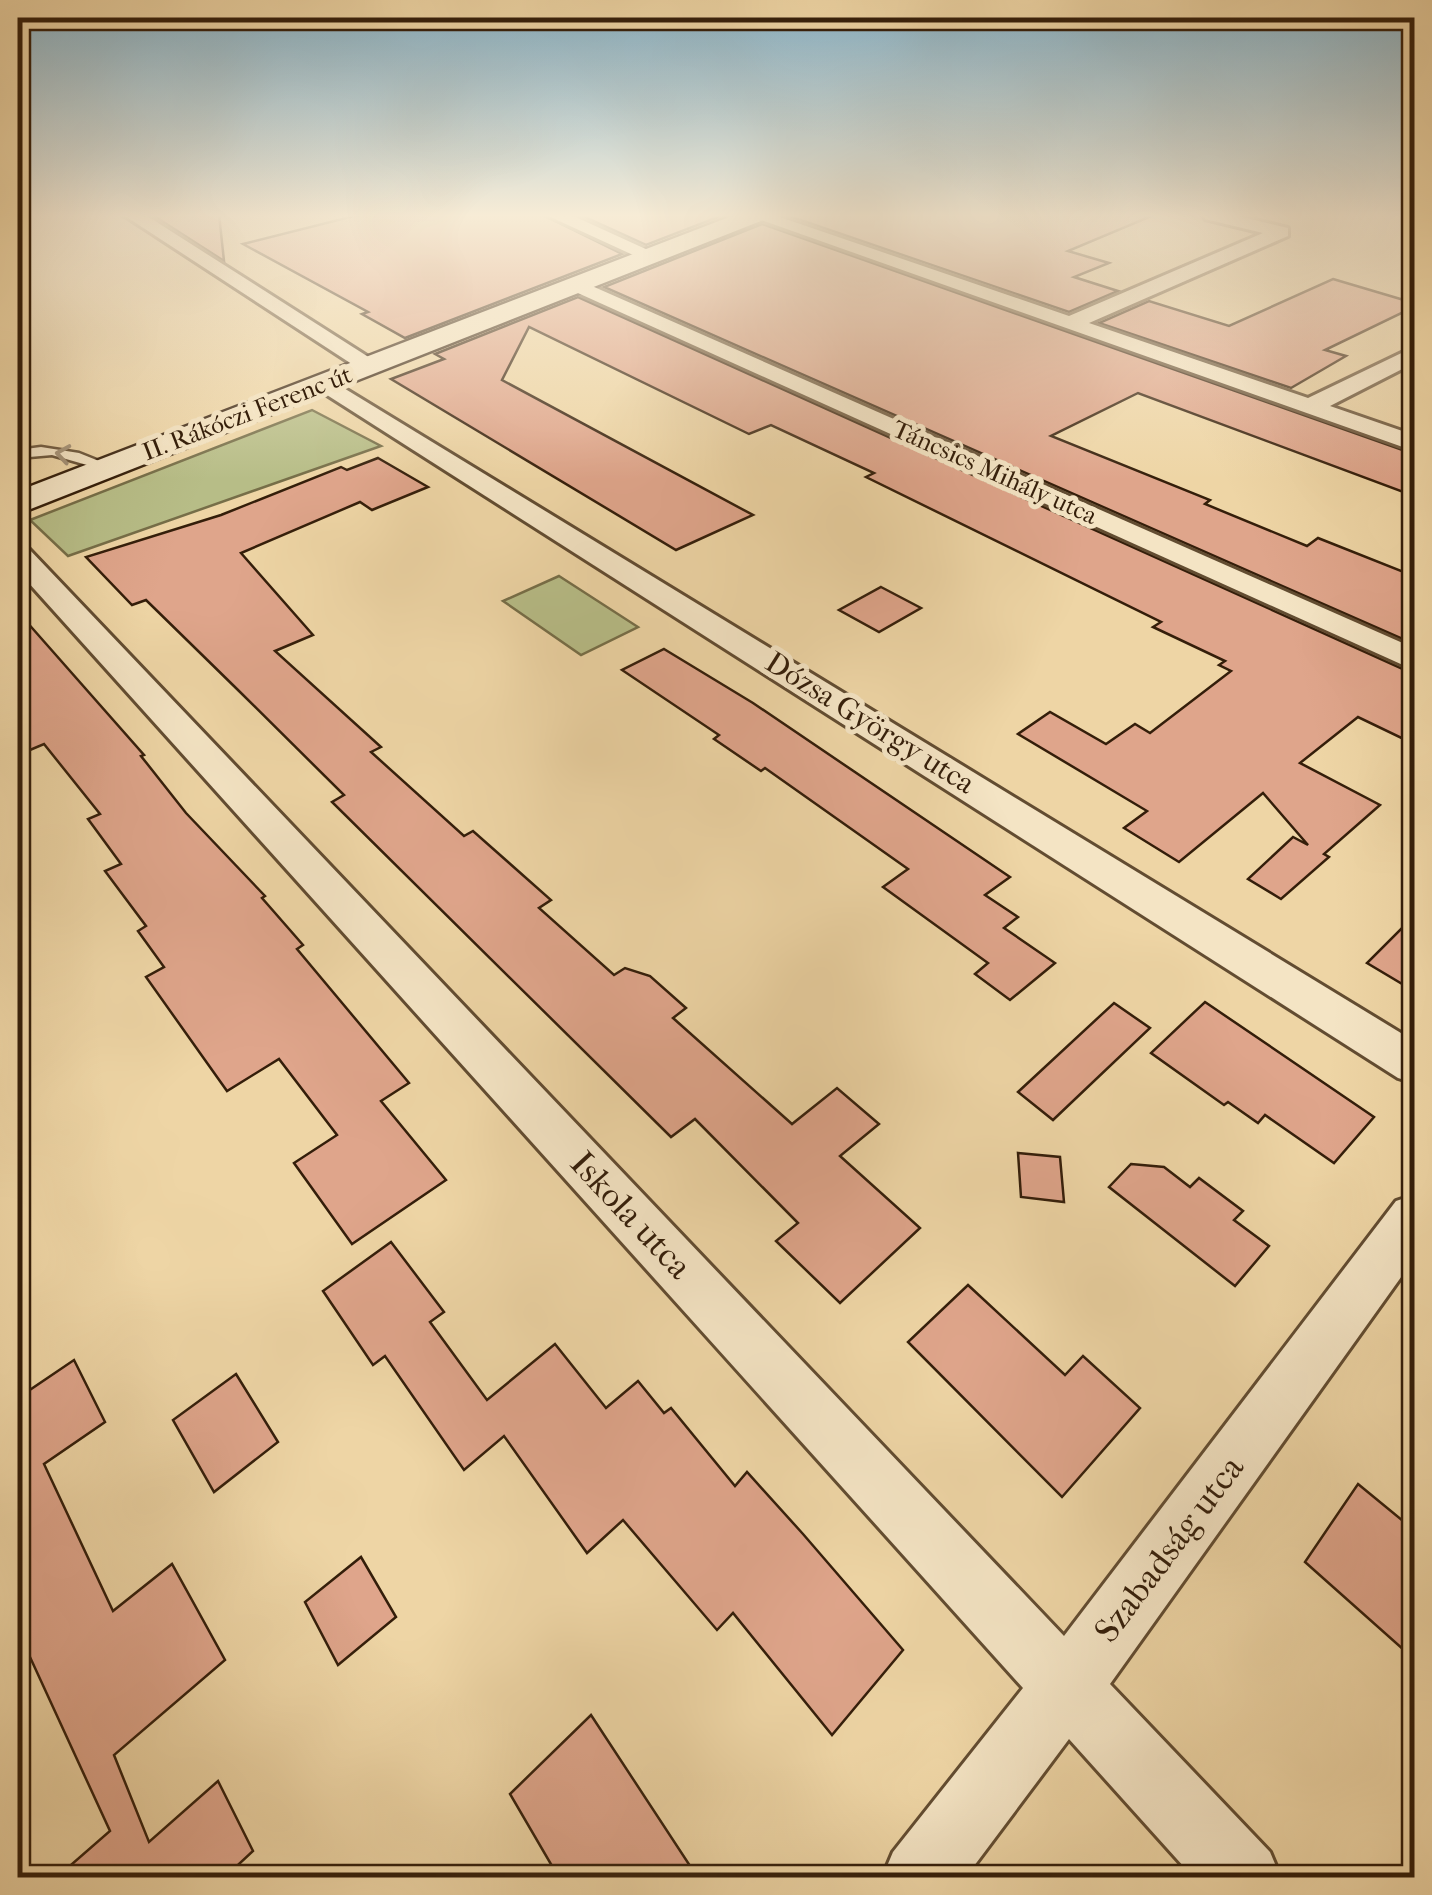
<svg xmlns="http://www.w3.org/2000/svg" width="1432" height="1895" viewBox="0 0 1432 1895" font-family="'IM FELL French Canon',serif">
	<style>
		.green { fill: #b7bd87; stroke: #766e48; stroke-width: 2.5 }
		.building { fill: #dfa58b; stroke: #341e0a; stroke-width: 2.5 }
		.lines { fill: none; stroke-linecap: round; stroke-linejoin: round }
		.lane-casing { stroke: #624c31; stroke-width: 5 }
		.street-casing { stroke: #624c31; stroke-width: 6 }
		.secondary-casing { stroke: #341e0a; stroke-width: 5 }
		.lane { fill: #f4e4c4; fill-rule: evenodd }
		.street { fill: #f4e4c4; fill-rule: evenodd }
		.secondary { fill: #f4e4c4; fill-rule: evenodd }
		.oneway { stroke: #9e8b70 }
		.labels { text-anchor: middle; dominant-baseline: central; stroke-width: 10; stroke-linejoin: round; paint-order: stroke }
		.far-street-label { font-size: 25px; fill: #341e0a; stroke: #f4e4c4 }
		.street-label { font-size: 30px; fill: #341e0a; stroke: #f4e4c4 }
		.near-street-label { font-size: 35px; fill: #341e0a; stroke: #f4e4c4 }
	</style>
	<rect width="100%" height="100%" fill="#eed5a5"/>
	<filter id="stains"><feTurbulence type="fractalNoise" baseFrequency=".002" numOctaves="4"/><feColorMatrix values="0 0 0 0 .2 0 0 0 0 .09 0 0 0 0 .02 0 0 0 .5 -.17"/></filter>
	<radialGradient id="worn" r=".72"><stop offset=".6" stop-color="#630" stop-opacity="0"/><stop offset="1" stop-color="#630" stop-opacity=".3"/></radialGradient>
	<!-- green -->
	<g class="green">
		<polygon points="312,410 381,446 68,556 30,520"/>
		<polygon points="559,576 638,627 581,655 503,601"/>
	</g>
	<!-- building -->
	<g class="building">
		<polygon points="151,214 219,214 224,261"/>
		<polygon points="362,214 541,214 622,254 405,338 362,314 368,312 243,244"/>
		<polygon points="578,214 726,214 646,245"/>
		<polygon points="783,214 1154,214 1154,215 1068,251 1109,263 1074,277 1118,291 1069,312"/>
		<polygon points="762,224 1414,454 1414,496 1138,393 1051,436 1210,500 1205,504 1307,546 1318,538 1414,576 1414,644 604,287"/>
		<polygon points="1333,279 1414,303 1414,307 1325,350 1346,356 1291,388 1099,323 1149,301 1229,326"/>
		<polygon points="578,297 1414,674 1414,744 1358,717 1300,763 1380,805 1324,854 1329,857 1281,899 1248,879 1293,837 1308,845 1263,793 1179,862 1124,828 1147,811 1018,734 1050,712 1106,744 1135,724 1150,733 1231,671 1219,665 1225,661 1153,627 1161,622 866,477 874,473 771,425 749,434 529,327 502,380 753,515 676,550 391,379 444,359 435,354"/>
		<polygon points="378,458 428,487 372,510 360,502 241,553 313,635 275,651 381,747 371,752 464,836 473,831 551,900 539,908 614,975 625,968 650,976 686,1008 673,1018 792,1124 837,1088 879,1124 840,1156 920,1228 840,1303 776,1241 798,1223 695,1119 671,1137 332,802 344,795 239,691 146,600 132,605 86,557 221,515 341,467 347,470"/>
		<polygon points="881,587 921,608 879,632 839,610"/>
		<polygon points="18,612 144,755 141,756 186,813 265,896 262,898 303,945 297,949 409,1083 381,1101 446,1180 352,1244 294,1163 337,1135 279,1059 227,1091 146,977 164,967 138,931 146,926 105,871 121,864 88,819 100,814 44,744 18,755"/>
		<polygon points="664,649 753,703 1010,877 985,895 1018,917 1004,928 1055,963 1010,1000 975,974 988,963 883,887 908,869 765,768 761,771 714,739 719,735 622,670"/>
		<polygon points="1414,916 1414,991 1367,963"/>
		<polygon points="1205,1002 1374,1117 1334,1163 1265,1115 1258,1123 1228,1102 1224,1105 1151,1053"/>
		<polygon points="1114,1003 1150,1028 1053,1120 1018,1092"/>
		<polygon points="1018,1153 1060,1157 1064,1202 1021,1197"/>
		<polygon points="1131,1164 1164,1167 1190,1187 1199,1178 1243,1211 1234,1220 1269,1246 1235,1286 1109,1187"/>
		<polygon points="391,1242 444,1312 430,1322 487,1400 555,1344 606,1408 638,1381 664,1413 671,1408 735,1486 747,1472 803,1534 903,1650 832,1735 733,1613 717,1630 623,1520 587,1553 504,1436 464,1470 385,1356 373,1365 323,1291"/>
		<polygon points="968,1285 1065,1375 1083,1356 1140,1408 1062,1497 908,1342"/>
		<polygon points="74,1360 105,1422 44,1464 113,1611 172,1564 225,1660 114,1755 149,1842 218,1781 253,1851 224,1878 56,1878 110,1831 18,1631 18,1398"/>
		<polygon points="236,1374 278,1442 214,1492 173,1420"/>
		<polygon points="1358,1484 1414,1530 1414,1659 1305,1562"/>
		<polygon points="361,1557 396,1617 338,1665 305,1602"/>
		<polygon points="591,1715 698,1878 559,1878 510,1794"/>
	</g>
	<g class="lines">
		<defs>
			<polygon id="lane" points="41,447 79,453 114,467 108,471 52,455 18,458 18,450"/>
			<g id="street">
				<polygon points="122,214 144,214 381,365 369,372 361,370"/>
				<polygon points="544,214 569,214 661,256 651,262 644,260"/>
				<polygon points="771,214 1069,316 1263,233 1205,219 1203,214 1230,214 1288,228 1288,236 1089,323 1308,398 1414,347 1414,363 1330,406 1414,435 1414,451 747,215"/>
				<polygon points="576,279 1414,648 1414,670 569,289 569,281"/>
				<polygon points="324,376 1414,1041 1414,1083 1398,1078 316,388 312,383 316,378"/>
				<polygon points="18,545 28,548 1064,1636 1396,1201 1414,1195 1414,1259 1110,1684 1270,1852 1281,1878 1194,1878 1069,1739 965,1878 882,1878 893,1852 1023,1688 18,571"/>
			</g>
			<polygon id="secondary" points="737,214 770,214 766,219 18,514 18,491"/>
		</defs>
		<!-- lane casing -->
		<use href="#lane" class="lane-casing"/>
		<!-- street casing -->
		<use href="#street" class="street-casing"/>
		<!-- secondary casing -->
		<use href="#secondary" class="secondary-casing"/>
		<!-- lane -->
		<use href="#lane" class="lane"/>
		<!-- street -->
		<use href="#street" class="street"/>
		<!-- secondary -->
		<use href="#secondary" class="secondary"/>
	</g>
	<!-- one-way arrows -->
	<defs><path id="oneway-chevron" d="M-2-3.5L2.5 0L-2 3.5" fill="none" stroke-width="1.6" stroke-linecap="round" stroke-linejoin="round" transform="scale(2.5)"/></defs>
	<use class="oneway" href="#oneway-chevron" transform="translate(63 454) rotate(-171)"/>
	<!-- sky -->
	<linearGradient id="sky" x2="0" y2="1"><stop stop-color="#88b6ce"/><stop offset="0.45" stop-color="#f7ecd6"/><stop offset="1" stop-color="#f7ecd6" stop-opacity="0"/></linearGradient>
	<rect width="1432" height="479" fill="url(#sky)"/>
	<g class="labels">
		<!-- far-street labels -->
		<g class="far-street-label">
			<text transform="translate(247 413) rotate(-21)">II. Rákóczi Ferenc út</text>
			<text transform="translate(995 472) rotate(24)">Táncsics Mihály utca</text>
		</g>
		<!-- street labels -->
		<g class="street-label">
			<text transform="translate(870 723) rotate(32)">Dózsa György utca</text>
		</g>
		<!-- near-street labels -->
		<g class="near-street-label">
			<text transform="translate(631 1215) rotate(47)">Iskola utca</text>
			<text transform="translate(1169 1549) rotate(-53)">Szabadság utca</text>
		</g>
	</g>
	<!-- margin -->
	<rect width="1432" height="1895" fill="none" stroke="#eed5a5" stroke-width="60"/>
	<rect x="20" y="20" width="1392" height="1855" fill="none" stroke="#341e0a" stroke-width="5"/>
	<rect x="30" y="30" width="1372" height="1835" fill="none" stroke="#341e0a" stroke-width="2.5"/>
	<rect width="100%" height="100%" filter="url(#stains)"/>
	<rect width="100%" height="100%" fill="url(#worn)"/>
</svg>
